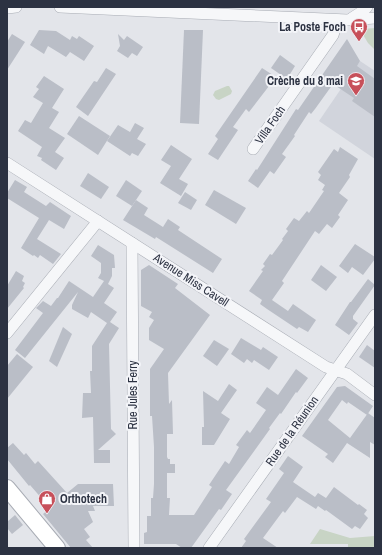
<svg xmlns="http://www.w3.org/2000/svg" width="382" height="555" viewBox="0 0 382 555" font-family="'Archivo Narrow',sans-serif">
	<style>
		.built { fill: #d1d4dc }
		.green { fill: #c8d4c5 }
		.building { fill: #babec7 }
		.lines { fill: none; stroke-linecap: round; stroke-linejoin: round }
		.street-casing { stroke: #a8acb4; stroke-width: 12 }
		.secondary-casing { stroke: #a8acb4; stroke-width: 18 }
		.street { stroke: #f6f7f9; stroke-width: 11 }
		.secondary { stroke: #fff; stroke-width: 16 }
		.labels { text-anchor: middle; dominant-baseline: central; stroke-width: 4; stroke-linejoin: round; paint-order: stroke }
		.poi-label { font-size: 12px; font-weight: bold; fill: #2c3242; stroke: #f3f4f8; text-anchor: end }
		.street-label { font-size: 12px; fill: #2c3242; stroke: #f3f4f8 }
	</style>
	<rect width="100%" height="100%" fill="#e3e5ea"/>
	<!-- built -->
	<polygon class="built" points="360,61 375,71 375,159 319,121"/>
	<!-- green -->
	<g class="green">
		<polygon points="375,28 375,50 368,43 362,33 363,29"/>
		<polygon points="227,86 229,86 232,91 231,94 219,100 216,99 213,95 215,91"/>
		<polygon points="320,529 350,538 375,536 375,548 348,548 348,544 310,544"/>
	</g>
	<!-- building -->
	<g class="building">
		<polygon points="39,30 56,31 70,40 72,36 77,39 79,36 94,46 84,61 70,52 66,57 48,46 44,54 30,45"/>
		<polygon points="184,30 203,30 199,124 180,123"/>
		<polygon points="12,34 25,42 7,70 7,42"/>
		<polygon points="118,34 124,40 127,36 143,47 137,56 132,53 128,58 117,51 120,46"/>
		<polygon points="347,39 360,61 357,66 375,79 375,117 352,101 354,98 333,84 315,109 311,114 309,112 294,135 295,136 282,154 286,157 274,174 270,171 258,188 248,181 256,169 257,170 296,109 298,110"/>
		<polygon points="280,55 295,66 287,79 271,68"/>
		<polygon points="106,68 116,74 88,116 76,107 94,81 97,82"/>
		<polygon points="262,68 276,77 249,112 246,109 233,127 238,130 218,160 208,154 218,139 215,136"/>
		<polygon points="44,76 64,89 52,108 59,112 49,128 65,138 55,152 64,158 56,170 41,160 42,158 37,156 42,147 18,131 25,120 31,123 43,103 33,97 39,89 36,87"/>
		<polygon points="79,116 110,136 98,155 67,134"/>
		<polygon points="135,123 144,128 137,139 146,144 138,156 132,153 130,156 107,141 118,125 130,132"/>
		<polygon points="171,145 192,159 179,179 188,184 181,196 160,183 171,166 161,160"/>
		<polygon points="340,147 358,159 349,175 350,177 339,193 348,200 338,215 340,217 332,228 327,224 319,234 315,231 282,281 284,283 272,300 288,311 293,304 316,320 308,332 299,327 297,329 267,309 260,304 262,300 249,291 263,271 261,270 265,266 263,264 270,254 272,255 283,240 282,239 288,231 286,229 294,218 299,221 307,211 309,213 324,191 322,190 325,185 318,180 321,175 318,172 334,149 338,152"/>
		<polygon points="88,173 109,187 101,199 80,186"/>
		<polygon points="15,180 27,187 24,192 46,206 50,202 71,216 64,229 49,220 37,239 61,254 53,264 40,255 38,258 34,255 33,256 21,248 39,218 7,198 7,193"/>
		<polygon points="126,180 142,191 132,206 116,196"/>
		<polygon points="214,190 246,208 236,224 205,205"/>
		<polygon points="185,192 197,200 191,210 178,203"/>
		<polygon points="136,200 148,208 144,215 163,227 168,219 180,227 178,230 222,259 213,273 156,237 155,239 123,220"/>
		<polygon points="355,244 375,257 375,259 363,275 352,267 348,273 339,266"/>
		<polygon points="98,245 114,255 115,268 112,268 112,276 108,284 114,288 104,303 117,312 110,322 119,328 109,344 111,429 116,434 98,450 110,450 110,463 94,463 93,417 82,418 83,393 91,393 90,371 92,371 92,346 107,323 91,312 88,318 72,309 72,305 78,292 25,358 15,350 43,313 36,308 43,301 51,306 57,298 58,298 69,281 93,297 104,281 98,278 101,273 101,263 91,256"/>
		<polygon points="149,265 178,284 175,288 210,315 168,373 169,404 172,400 173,434 167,434 167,457 168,459 170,459 170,464 175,464 175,473 167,473 167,498 170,498 169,515 194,515 212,487 209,485 225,461 229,464 239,447 236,445 247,430 250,433 266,410 256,403 267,387 278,395 296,369 308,378 297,393 296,392 281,414 280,413 269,428 270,429 226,490 232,494 221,510 219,509 191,548 182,548 176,544 144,544 144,533 147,532 147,516 151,516 151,498 153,498 154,484 154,447 152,416 150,416 150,369 164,349 149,340 149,328 154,320 149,317 152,312 141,306 141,270"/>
		<polygon points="321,265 337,277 326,291 311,280"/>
		<polygon points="16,271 24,276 22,281 25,283 23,287 24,288 7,309 7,286"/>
		<polygon points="368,279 375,285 353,316 353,319 358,323 349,335 335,325 350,302 351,302"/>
		<polygon points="63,327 72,334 57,367 49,361"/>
		<polygon points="241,338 261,350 263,347 278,357 269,370 254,360 252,363 247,359 244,363 231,354"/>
		<polygon points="214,340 229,349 217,366 203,356"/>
		<polygon points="367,345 375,351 375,368 359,357"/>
		<polygon points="17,354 33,367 7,399 7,366"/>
		<polygon points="229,384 237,390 221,413 230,419 214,445 202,445 202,427 204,427 203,391 218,401"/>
		<polygon points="345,386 373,406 367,415 348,402 347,404 342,400 328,420 350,438 368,413 375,418 375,445 370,442 370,458 347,443 333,463 325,457 328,454 302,436 337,387"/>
		<polygon points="13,443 24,455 26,453 35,464 38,461 67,493 78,484 113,484 114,506 93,506 95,511 88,511 93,522 84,529 90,537 86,540 93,548 71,548 43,514 50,508 30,485 29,486 7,459 7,448"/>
		<polygon points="288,456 303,467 293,482 315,497 318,493 326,498 334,487 358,505 359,504 367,510 364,514 368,518 360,529 355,526 352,529 326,510 325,511 318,506 316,509 297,497 285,513 283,511 263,538 278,548 241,548 246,541 244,539 271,502 266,499 284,473 279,469"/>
		<polygon points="15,515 23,525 12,534 7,528 7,522"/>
	</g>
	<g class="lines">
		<defs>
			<g id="street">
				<polyline points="60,7 347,20 375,18"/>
				<polyline points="7,8 16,7"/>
				<polyline points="352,18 363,11 367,7"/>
				<polyline points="253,149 333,35 338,20"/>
				<polyline points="7,163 326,367 347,374 375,395"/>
				<polyline points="132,243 134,548"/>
				<polyline points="7,333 98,221"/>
				<polyline points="209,548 375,315"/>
			</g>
			<polyline id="secondary" points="7,488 57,548"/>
		</defs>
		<!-- street casing -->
		<use href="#street" class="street-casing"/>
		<!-- secondary casing -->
		<use href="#secondary" class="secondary-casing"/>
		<!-- street -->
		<use href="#street" class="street"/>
		<!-- secondary -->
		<use href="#secondary" class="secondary"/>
	</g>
	<!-- icons -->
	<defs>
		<symbol id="bus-pin" viewBox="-11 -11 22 30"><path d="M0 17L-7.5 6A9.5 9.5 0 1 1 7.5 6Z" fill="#c7505a" stroke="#f3f4f8"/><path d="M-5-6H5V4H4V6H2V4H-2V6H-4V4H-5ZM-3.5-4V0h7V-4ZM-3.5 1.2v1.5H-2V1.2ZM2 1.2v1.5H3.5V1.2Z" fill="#fff"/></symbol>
		<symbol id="school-pin" viewBox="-11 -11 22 30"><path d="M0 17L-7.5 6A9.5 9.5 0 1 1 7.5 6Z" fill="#c7505a" stroke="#f3f4f8"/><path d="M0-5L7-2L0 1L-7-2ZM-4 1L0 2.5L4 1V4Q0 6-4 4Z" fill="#fff"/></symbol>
		<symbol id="shop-pin" viewBox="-11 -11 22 30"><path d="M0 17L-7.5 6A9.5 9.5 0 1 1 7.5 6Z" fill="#c7505a" stroke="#f3f4f8"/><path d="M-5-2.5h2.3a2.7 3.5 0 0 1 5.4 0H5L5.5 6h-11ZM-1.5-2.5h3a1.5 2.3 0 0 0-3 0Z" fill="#fff"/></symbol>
	</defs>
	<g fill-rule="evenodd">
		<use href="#bus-pin" x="349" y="17" width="20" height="27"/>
		<use href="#school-pin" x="346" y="71" width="20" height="27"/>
		<use href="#shop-pin" x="37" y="489" width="20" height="27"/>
	</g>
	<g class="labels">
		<!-- poi labels -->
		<g class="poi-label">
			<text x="346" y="27">La Poste Foch</text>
			<text x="343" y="81">Crèche du 8 mai</text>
			<text x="60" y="499" text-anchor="start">Orthotech</text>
		</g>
		<!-- street labels -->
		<g class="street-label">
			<text transform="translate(270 125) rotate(-55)">Villa Foch</text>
			<text transform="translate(191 280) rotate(33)">Avenue Miss Cavell</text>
			<text transform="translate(133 395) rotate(-90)">Rue Jules Ferry</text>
			<text transform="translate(292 431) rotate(-55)">Rue de la Réunion</text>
		</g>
	</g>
	<!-- border -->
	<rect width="382" height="555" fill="none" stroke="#2c3242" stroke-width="16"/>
</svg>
